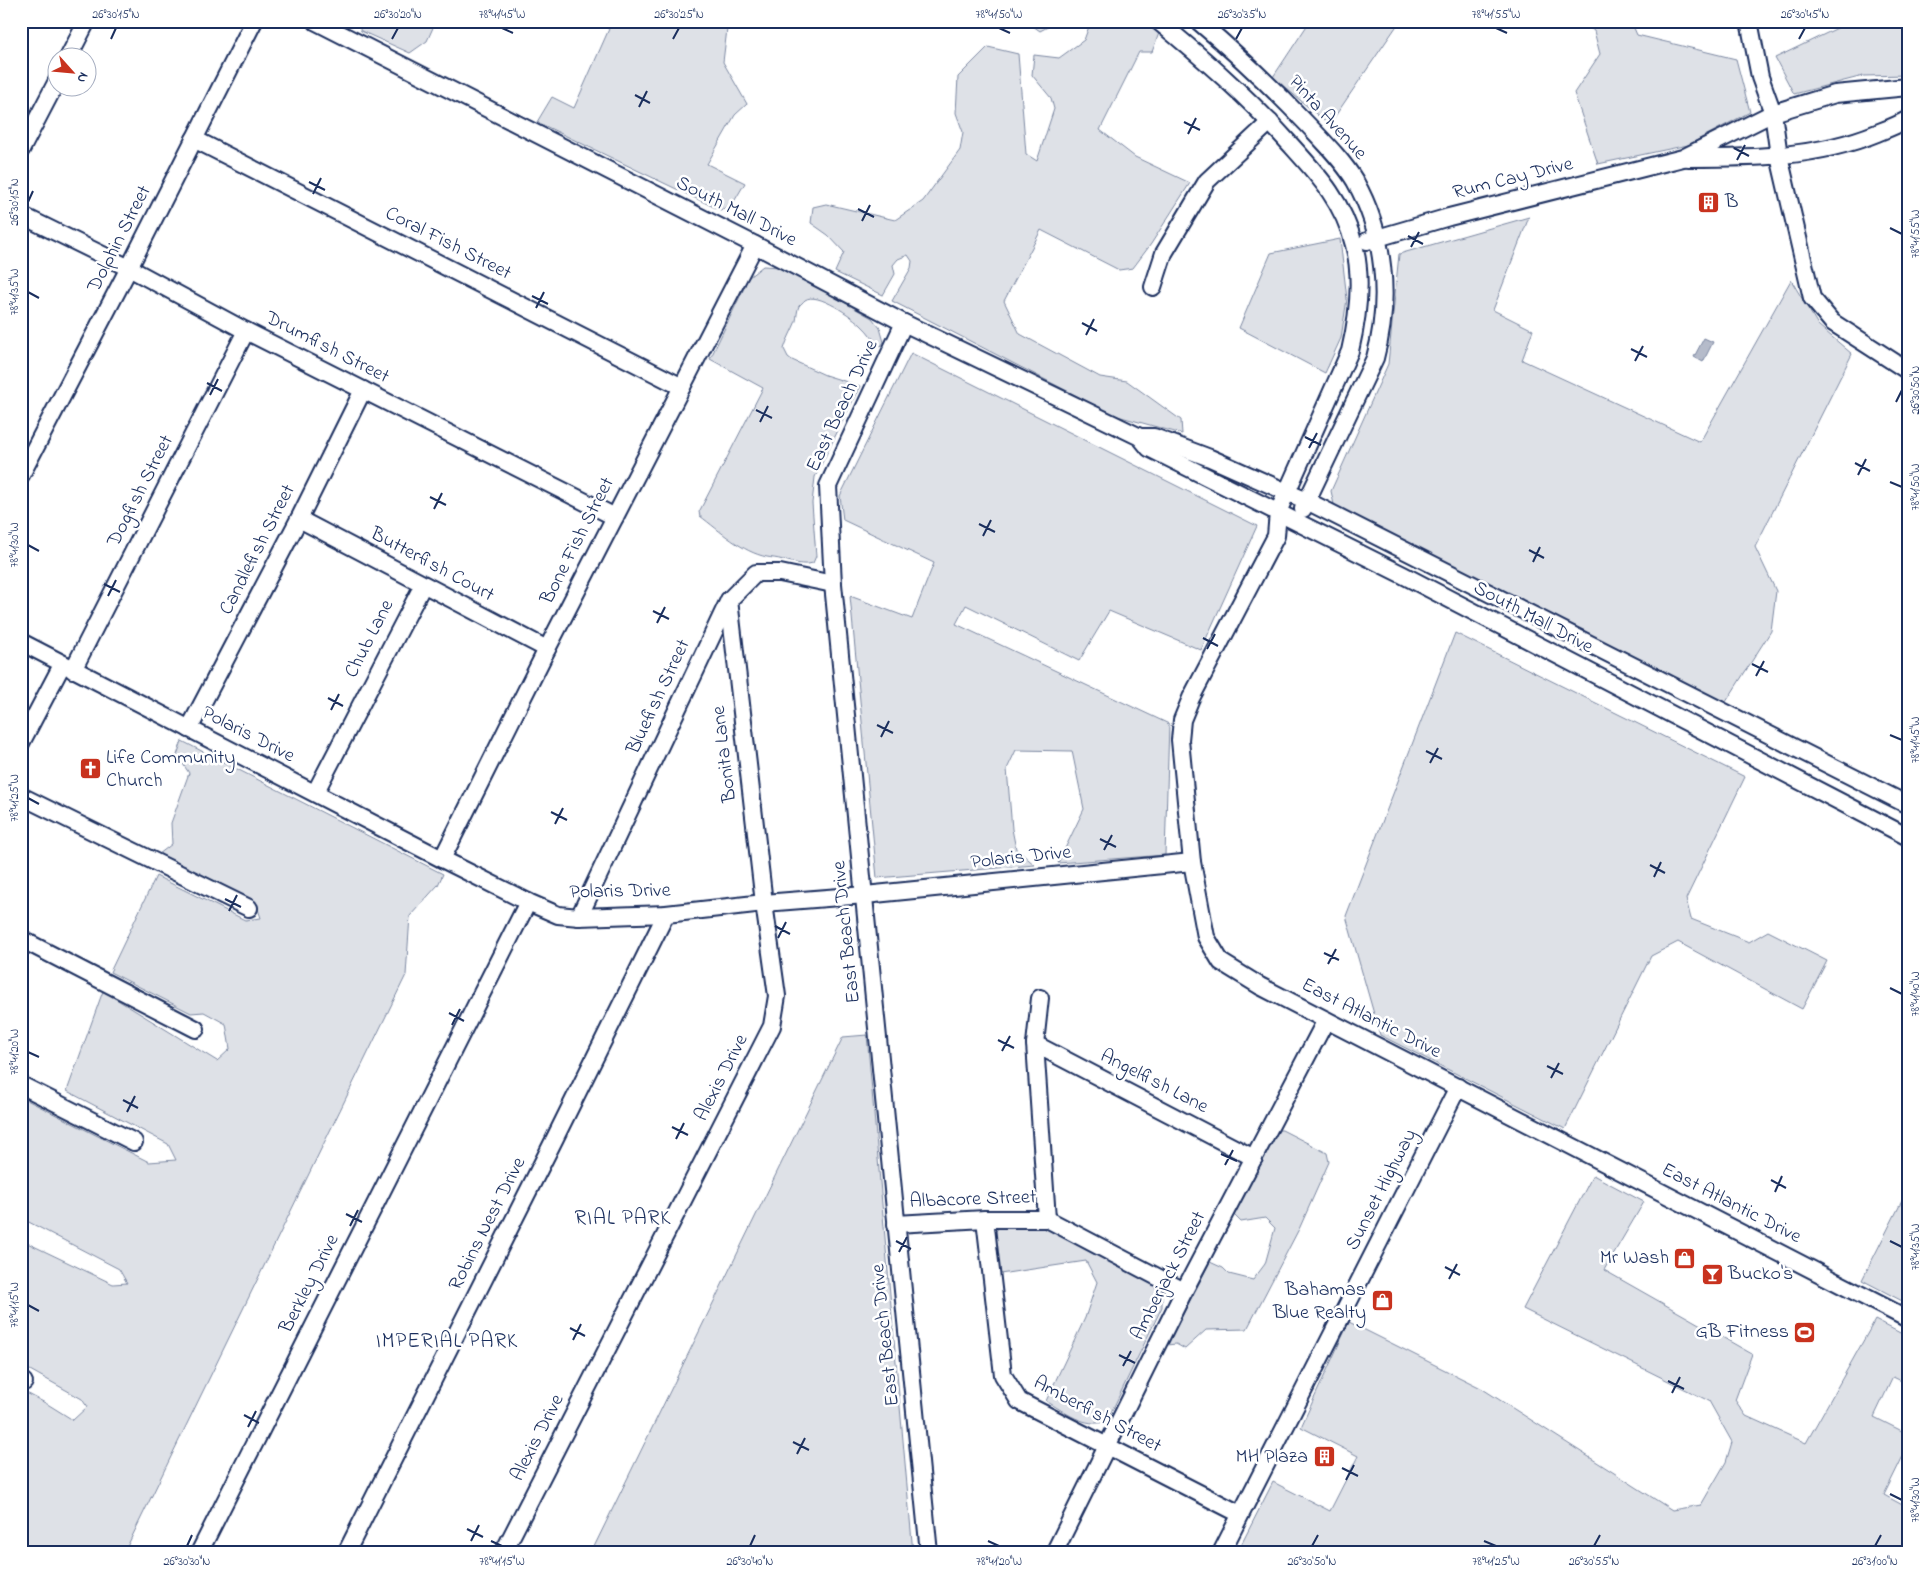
<svg xmlns="http://www.w3.org/2000/svg" width="1929" height="1574" viewBox="0 0 1929 1574" font-family="'Indie Flower',sans-serif">
	<style>
		.green { fill: #dee1e7; stroke: #7c88a2 }
		.water { fill: #b5bbca; stroke: #77839f }
		.lines { fill: none; stroke-linecap: round; stroke-linejoin: round }
		.minor-casing { stroke: #1b2f5e; stroke-width: 20 }
		.minor { stroke: #fff; stroke-width: 16 }
		.ticks { fill: none; stroke: #1b2f5e; stroke-width: 2 }
		.labels { text-anchor: middle; dominant-baseline: central; stroke-width: 5; stroke-linejoin: round; paint-order: stroke }
		.street-label { font-size: 20px; fill: #1b2f5e; stroke: #fff }
		.poi-label { font-size: 20px; fill: #1b2f5e; stroke: #fff; text-anchor: end }
		.neighbourhood-label { font-size: 21px; letter-spacing: 1px; fill: #1b2f5e; stroke: #fff }
		.neatline { fill: none; stroke: #1b2f5e; stroke-width: 2 }
		.ticks-label { font-size: 12px; text-anchor: middle; fill: #1b2f5e }
	</style>
	<rect width="100%" height="100%" fill="#fff"/>
	<filter id="ink" filterUnits="userSpaceOnUse"><feTurbulence type="fractalNoise" baseFrequency=".02" numOctaves="2"/><feDisplacementMap in="SourceGraphic" scale="10" xChannelSelector="R" yChannelSelector="G"/><feConvolveMatrix kernelMatrix="1 2 1 2 8 2 1 2 1" color-interpolation-filters="sRGB"/></filter>
	<g filter="url(#ink)">
		<!-- green -->
		<g class="green">
			<polygon points="436,21 427,41 410,53 361,31 356,22"/>
			<polygon points="595,21 716,21 727,29 723,62 747,104 735,115 707,164 745,183 732,205 720,210 537,122 552,97 574,108 609,29"/>
			<polygon points="1026,21 1059,21 1040,31"/>
			<polygon points="1091,21 1143,21 1159,33 1152,52 1139,52 1100,130 1135,157 1190,183 1151,244 1133,268 1119,270 1041,230 1004,301 1020,334 1100,377 1127,381 1181,420 1182,434 1114,415 892,301 911,268 912,261 908,255 898,259 893,265 895,274 883,295 835,272 844,252 828,235 811,223 813,207 826,204 895,220 923,201 960,150 963,132 956,113 958,77 988,47 1018,54 1026,154 1037,161 1054,109 1051,98 1032,75 1034,55 1059,58 1084,40"/>
			<polygon points="1310,21 1400,21 1329,125 1273,77"/>
			<polygon points="1581,21 1631,21 1637,35 1736,59 1750,112 1688,145 1598,164 1574,93 1600,54 1594,31"/>
			<polygon points="1852,21 1908,21 1908,75 1863,76 1794,94 1775,58"/>
			<polygon points="1529,217 1493,310 1533,330 1522,360 1700,442 1791,280 1818,325 1852,354 1755,547 1776,591 1771,631 1724,705 1335,509 1331,491 1388,364 1399,254"/>
			<polygon points="1340,239 1347,299 1341,338 1325,373 1239,328 1271,253"/>
			<path d="M763,266l18,1 91,51 8,10 4,14 -3,4c-8,-5 -12,-14 -19,-20 -9,-9 -45,-35 -57,-26 -1,1 -5,5 -6,6 -2,4 -2,10 -3,15 -4,10 -9,18 -12,28l4,8 4,3 33,15 35,11 -45,91 -3,26 4,53 -3,7c-11,3 -20,-1 -30,-3 -6,-2 -11,-2 -16,-3 -25,-5 -47,-26 -67,-41l-1,-4 64,-124 -53,-29 35,-73 -1,-5z"/>
			<polygon points="911,353 1257,526 1201,650 1109,611 1079,661 966,605 956,624 1169,724 1165,855 1058,863 1084,809 1072,751 1016,750 1007,769 1012,829 1016,849 1035,865 877,878 850,596 912,619 934,563 843,520 840,496"/>
			<polygon points="1455,633 1745,777 1686,899 1691,919 1749,942 1768,931 1827,961 1802,1009 1678,942 1651,956 1565,1129 1380,1035 1346,916"/>
			<polygon points="182,741 443,874 438,885 410,916 406,975 124,1553 21,1553 21,1390 49,1405 73,1420 87,1407 82,1399 21,1365 21,1240 113,1284 127,1283 119,1269 21,1218 21,1097 149,1162 176,1160 168,1144 67,1091 103,991 217,1061 230,1049 226,1024 204,1012 191,1013 110,972 156,876 245,920 261,918 256,903 159,854 172,844 171,823 189,773 177,755"/>
			<polygon points="867,1035 913,1553 591,1553 843,1037"/>
			<polygon points="1275,1130 1282,1130 1327,1153 1329,1162 1300,1227 1247,1329 1206,1330 1185,1349 1176,1344 1167,1345 1210,1262 1223,1268 1229,1274 1253,1280 1265,1264 1275,1228 1265,1218 1241,1222 1233,1214"/>
			<polygon points="1593,1175 1644,1202 1604,1270 1752,1354 1735,1400 1746,1416 1806,1443 1875,1320 1908,1337 1908,1384 1893,1377 1874,1417 1908,1434 1908,1446 1884,1495 1908,1508 1908,1553 1237,1553 1273,1482 1330,1511 1358,1456 1301,1427 1349,1322 1481,1388 1672,1510 1701,1505 1726,1462 1732,1442 1709,1401 1523,1309"/>
			<polygon points="1908,1189 1908,1304 1862,1280"/>
			<path d="M1004,1222l36,3 75,38 47,27v17l-55,114c-22,8 -42,-9 -61,-20l39,-83 12,-36 -11,-21 -86,13 -5,-42z"/>
		</g>
		<!-- water -->
		<polygon class="water" points="1704,338 1713,342 1703,362 1694,357"/>
		<g class="lines">
			<defs>
				<g id="minor">
					<polyline points="315,21 755,245 904,323 1140,437 1149,448 1403,575 1908,837"/>
					<path d="M1158,21c46,38 91,77 131,122 29,32 54,58 65,102 9,34 4,72 -4,106l-72,161 -2,24 -85,162 -9,22 -2,20 12,122 14,75 15,25 39,24 648,333"/>
					<path d="M1198,21c39,33 76,68 111,105 16,17 34,35 46,55 30,53 36,119 20,177l-72,151"/>
					<polyline points="1749,21 1760,77 1773,113 1779,156 1812,298 1832,322 1908,371"/>
					<polyline points="68,58 87,21"/>
					<polyline points="194,139 682,387"/>
					<polyline points="21,150 58,79"/>
					<path d="M1688,158c64,0 128,0 189,-25 10,-4 21,-8 31,-14"/>
					<polyline points="21,215 129,268 246,331 615,517"/>
					<polyline points="1367,241 1449,217 1683,158 1773,113 1835,94 1908,87"/>
					<polyline points="1153,287 1164,253 1207,181 1270,122"/>
					<polyline points="904,323 828,486 833,584 929,1553"/>
					<polyline points="1140,437 1154,437 1210,458 1307,501 1908,805"/>
					<polyline points="21,475 129,268 254,21"/>
					<polyline points="299,519 547,649"/>
					<polyline points="21,642 442,859 528,902 558,915 579,917 666,914 764,903 865,895 1192,862"/>
					<polyline points="73,670 246,331"/>
					<polyline points="189,729 299,519 363,390"/>
					<polyline points="21,743 62,665"/>
					<polyline points="315,793 423,585"/>
					<polyline points="21,796 249,908"/>
					<polyline points="442,859 547,649 755,245"/>
					<polyline points="579,917 729,600 756,573 780,573 833,584"/>
					<polyline points="21,939 196,1029"/>
					<polyline points="1040,998 1035,1044 1047,1219"/>
					<polyline points="1035,1044 1254,1158"/>
					<polyline points="21,1085 134,1142"/>
					<polyline points="985,1219 1003,1375 1019,1401 1240,1514"/>
					<polyline points="896,1224 985,1219 1047,1219 1184,1291"/>
					<polyline points="21,1380 24,1382"/>
					<polyline points="199,1553 528,902"/>
					<polyline points="346,1553 553,1142 666,914"/>
					<polyline points="503,1553 772,1026 777,996 764,903 729,600"/>
					<polyline points="1054,1553 1184,1291 1326,1020"/>
					<polyline points="1221,1553 1458,1087"/>
				</g>
			</defs>
			<!-- minor casing -->
			<use href="#minor" class="minor-casing"/>
			<!-- minor -->
			<use href="#minor" class="minor"/>
		</g>
	</g>
	<!-- ticks -->
	<path class="ticks" d="M502,28l11,5M999,28l11,5M1496,28l11,5M111,39l5,-11M392,39l6,-11M673,39l6,-11M1236,39l6,-11M1799,39l6,-11M635,95l15,8M639,107l8,-16M1184,122l16,8M1188,134l8,-16M1734,148l15,8M1737,160l8,-15M309,182l16,8M313,194l8,-16M28,202l5,-11M858,209l16,8M862,221l8,-16M1890,228l12,6M1408,236l15,8M1411,247l8,-15M28,292l11,6M532,296l16,8M536,308l8,-16M1082,323l15,8M1086,335l8,-16M1631,349l16,8M1635,361l8,-15M207,383l15,8M210,395l8,-16M1896,402l6,-12M756,410l16,8M760,422l8,-16M1305,437l16,8M1309,448l8,-15M1855,463l15,8M1858,475l8,-16M1890,482l12,5M430,497l16,8M434,509l8,-16M979,524l16,8M983,536l8,-16M28,545l11,6M1529,550l15,8M1533,562l7,-15M104,584l16,8M108,596l8,-16M653,611l16,8M657,623l8,-16M1203,638l15,8M1207,649l8,-15M1752,664l16,8M1756,676l8,-15M328,698l15,8M331,710l8,-16M877,725l16,8M1890,735l12,5M881,737l8,-16M1426,751l16,8M1430,763l8,-15M28,798l11,6M551,812l16,8M555,824l8,-16M1100,839l16,8M1104,850l8,-15M1650,865l15,8M1654,877l7,-15M225,899l16,8M229,911l8,-16M775,926l15,8M778,938l8,-16M1324,953l15,7M1328,964l8,-15M1890,988l12,6M449,1013l15,8M452,1025l8,-16M998,1040l16,8M1002,1051l8,-15M28,1052l11,5M1547,1066l16,8M1551,1078l8,-15M123,1100l15,8M127,1112l8,-16M672,1127l16,8M676,1139l8,-16M1221,1154l16,7M1225,1165l8,-15M1771,1180l15,8M1775,1192l7,-16M346,1214l16,8M350,1226l8,-16M896,1241l15,8M1890,1241l12,6M899,1252l8,-15M1445,1267l15,8M1449,1279l8,-15M28,1305l11,6M570,1328l15,8M573,1340l8,-16M1119,1355l16,8M1123,1366l8,-15M1668,1381l16,8M1672,1393l8,-16M244,1415l15,8M248,1427l8,-16M793,1442l16,8M797,1454l8,-16M1342,1468l16,8M1346,1480l8,-15M1890,1494l12,6M467,1529l16,8M471,1541l8,-16M491,1541l11,5M988,1541l11,5M1484,1541l12,5M187,1546l5,-11M750,1546l5,-11M1312,1546l6,-11M1594,1546l6,-11M1875,1546l6,-11"/>
	<!-- icons -->
	<defs>
		<symbol id="building-square" viewBox="-11 -11 22 22"><rect x="-9" y="-9" width="18" height="18" rx="4" fill="#c8321e" stroke="#fff"/><path d="M-4-6H4V6H1V3H-1V6H-4ZM-2.5-4.3h1.7v1.8h-1.7ZM.8-4.3h1.7v1.8H.8ZM-2.5-1h1.7V.8h-1.7ZM.8-1h1.7V.8H.8Z" fill="#fff"/></symbol>
		<symbol id="church-square" viewBox="-11 -11 22 22"><rect x="-9" y="-9" width="18" height="18" rx="4" fill="#c8321e" stroke="#fff"/><path d="M-1.2-6h2.4v3.5h3.3v2.4h-3.3V6h-2.4V-.1h-3.3v-2.4h3.3Z" fill="#fff"/></symbol>
		<symbol id="shop-square" viewBox="-11 -11 22 22"><rect x="-9" y="-9" width="18" height="18" rx="4" fill="#c8321e" stroke="#fff"/><path d="M-5-2.5h2.3a2.7 3.5 0 0 1 5.4 0H5L5.5 6h-11ZM-1.5-2.5h3a1.5 2.3 0 0 0-3 0Z" fill="#fff"/></symbol>
		<symbol id="bar-square" viewBox="-11 -11 22 22"><rect x="-9" y="-9" width="18" height="18" rx="4" fill="#c8321e" stroke="#fff"/><path d="M-6-5H6L.8 .8V4.5H3.5V6h-7V4.5H-.8V.8Z" fill="#fff"/></symbol>
		<symbol id="stadium-square" viewBox="-11 -11 22 22"><rect x="-9" y="-9" width="18" height="18" rx="4" fill="#c8321e" stroke="#fff"/><path d="M0-5a6.5 5 0 1 0 0 10a6.5 5 0 1 0 0-10ZM-3.5-1.8h7v3.6h-7Z" fill="#fff"/></symbol>
	</defs>
	<g fill-rule="evenodd">
		<use href="#building-square" x="1696" y="190" width="25" height="25"/>
		<use href="#church-square" x="78" y="756" width="25" height="25"/>
		<use href="#shop-square" x="1672" y="1246" width="25" height="25"/>
		<use href="#bar-square" x="1700" y="1262" width="25" height="25"/>
		<use href="#shop-square" x="1370" y="1288" width="25" height="25"/>
		<use href="#stadium-square" x="1792" y="1320" width="25" height="25"/>
		<use href="#building-square" x="1312" y="1444" width="25" height="25"/>
	</g>
	<g class="labels">
		<!-- street labels -->
		<g class="street-label">
			<text transform="translate(1327 118) rotate(48)">Pinta Avenue</text>
			<text transform="translate(1513 179) rotate(-14)">Rum Cay Drive</text>
			<text transform="translate(736 212) rotate(27)">South Mall Drive</text>
			<text transform="translate(120 239) rotate(-63)">Dolphin Street</text>
			<text transform="translate(448 244) rotate(27)">Coral Fish Street</text>
			<text transform="translate(327 348) rotate(27)">Drumfish Street</text>
			<text transform="translate(843 406) rotate(-65)">East Beach Drive</text>
			<text transform="translate(141 491) rotate(-63)">Dogfish Street</text>
			<text transform="translate(578 541) rotate(-63)">Bone Fish Street</text>
			<text transform="translate(258 550) rotate(-63)">Candlefish Street</text>
			<text transform="translate(432 565) rotate(28)">Butterfish Court</text>
			<text transform="translate(1533 618) rotate(28)">South Mall Drive</text>
			<text transform="translate(370 639) rotate(-63)">Chub Lane</text>
			<text transform="translate(659 697) rotate(-65)">Bluefish Street</text>
			<text transform="translate(248 735) rotate(27)">Polaris Drive</text>
			<text transform="translate(725 754) rotate(-97)">Bonita Lane</text>
			<text transform="translate(1021 858) rotate(-6)">Polaris Drive</text>
			<text transform="translate(620 892) rotate(-1)">Polaris Drive</text>
			<text transform="translate(847 932) rotate(-96)">East Beach Drive</text>
			<text transform="translate(1371 1019) rotate(27)">East Atlantic Drive</text>
			<text transform="translate(722 1078) rotate(-63)">Alexis Drive</text>
			<text transform="translate(1154 1082) rotate(27)">Angelfish Lane</text>
			<text transform="translate(1382 1190) rotate(-63)">Sunset Highway</text>
			<text transform="translate(973 1200) rotate(-2)">Albacore Street</text>
			<text transform="translate(1731 1204) rotate(27)">East Atlantic Drive</text>
			<text transform="translate(488 1224) rotate(-63)">Robins Nest Drive</text>
			<text transform="translate(1169 1276) rotate(-63)">Amberjack Street</text>
			<text transform="translate(310 1284) rotate(-63)">Berkley Drive</text>
			<text transform="translate(886 1335) rotate(-96)">East Beach Drive</text>
			<text transform="translate(1097 1415) rotate(28)">Amberfish Street</text>
			<text transform="translate(538 1438) rotate(-63)">Alexis Drive</text>
		</g>
		<!-- poi labels -->
		<g class="poi-label">
			<text x="1725" y="202" text-anchor="start">B</text>
			<text x="106" y="758" text-anchor="start">Life Community<tspan x="106" dy="23">Church</tspan></text>
			<text x="1669" y="1258">Mr Wash</text>
			<text x="1728" y="1274" text-anchor="start">Bucko's</text>
			<text x="1366" y="1290">Bahamas<tspan x="1366" dy="23">Blue Realty</tspan></text>
			<text x="1789" y="1332">GB Fitness</text>
			<text x="1308" y="1457">MH Plaza</text>
		</g>
		<!-- neighbourhood labels -->
		<g class="neighbourhood-label">
			<text x="623" y="1219">RIAL PARK</text>
			<text x="447" y="1342">IMPERIAL PARK</text>
		</g>
	</g>
	<!-- margin -->
	<rect width="1929" height="1574" fill="none" stroke="#fff" stroke-width="55"/>
	<!-- north arrow -->
	<g transform="translate(72 72) rotate(117)"><circle r="24" fill="#ffffff" stroke="#a4acbf"/>
	<path d="M0-4L9 19L0 12L-9 19Z" fill="#c8321e"/>
	<text y="-8" font-size="14" font-weight="bold" text-anchor="middle" fill="#1b2f5e">N</text>
	</g>
	<rect x="28" y="28" width="1874" height="1518" class="neatline"/>
	<g class="ticks-label">
		<text x="116" y="18">26°30'15"N</text>
		<text x="398" y="18">26°30'20"N</text>
		<text x="502" y="18">78°41'45"W</text>
		<text x="679" y="18">26°30'25"N</text>
		<text x="999" y="18">78°41'50"W</text>
		<text x="1242" y="18">26°30'35"N</text>
		<text x="1496" y="18">78°41'55"W</text>
		<text x="1805" y="18">26°30'45"N</text>
		<text transform="translate(14 202) rotate(-90)" y="4">26°30'15"N</text>
		<text transform="translate(1915 234) rotate(-90)" y="4">78°41'55"W</text>
		<text transform="translate(14 292) rotate(-90)" y="4">78°41'35"W</text>
		<text transform="translate(1915 390) rotate(-90)" y="4">26°30'50"N</text>
		<text transform="translate(1915 487) rotate(-90)" y="4">78°41'50"W</text>
		<text transform="translate(14 545) rotate(-90)" y="4">78°41'30"W</text>
		<text transform="translate(1915 740) rotate(-90)" y="4">78°41'45"W</text>
		<text transform="translate(14 798) rotate(-90)" y="4">78°41'25"W</text>
		<text transform="translate(1915 994) rotate(-90)" y="4">78°41'40"W</text>
		<text transform="translate(14 1052) rotate(-90)" y="4">78°41'20"W</text>
		<text transform="translate(1915 1247) rotate(-90)" y="4">78°41'35"W</text>
		<text transform="translate(14 1305) rotate(-90)" y="4">78°41'15"W</text>
		<text transform="translate(1915 1500) rotate(-90)" y="4">78°41'30"W</text>
		<text x="187" y="1565">26°30'30"N</text>
		<text x="502" y="1565">78°41'15"W</text>
		<text x="750" y="1565">26°30'40"N</text>
		<text x="999" y="1565">78°41'20"W</text>
		<text x="1312" y="1565">26°30'50"N</text>
		<text x="1496" y="1565">78°41'25"W</text>
		<text x="1594" y="1565">26°30'55"N</text>
		<text x="1875" y="1565">26°31'00"N</text>
	</g>
</svg>
